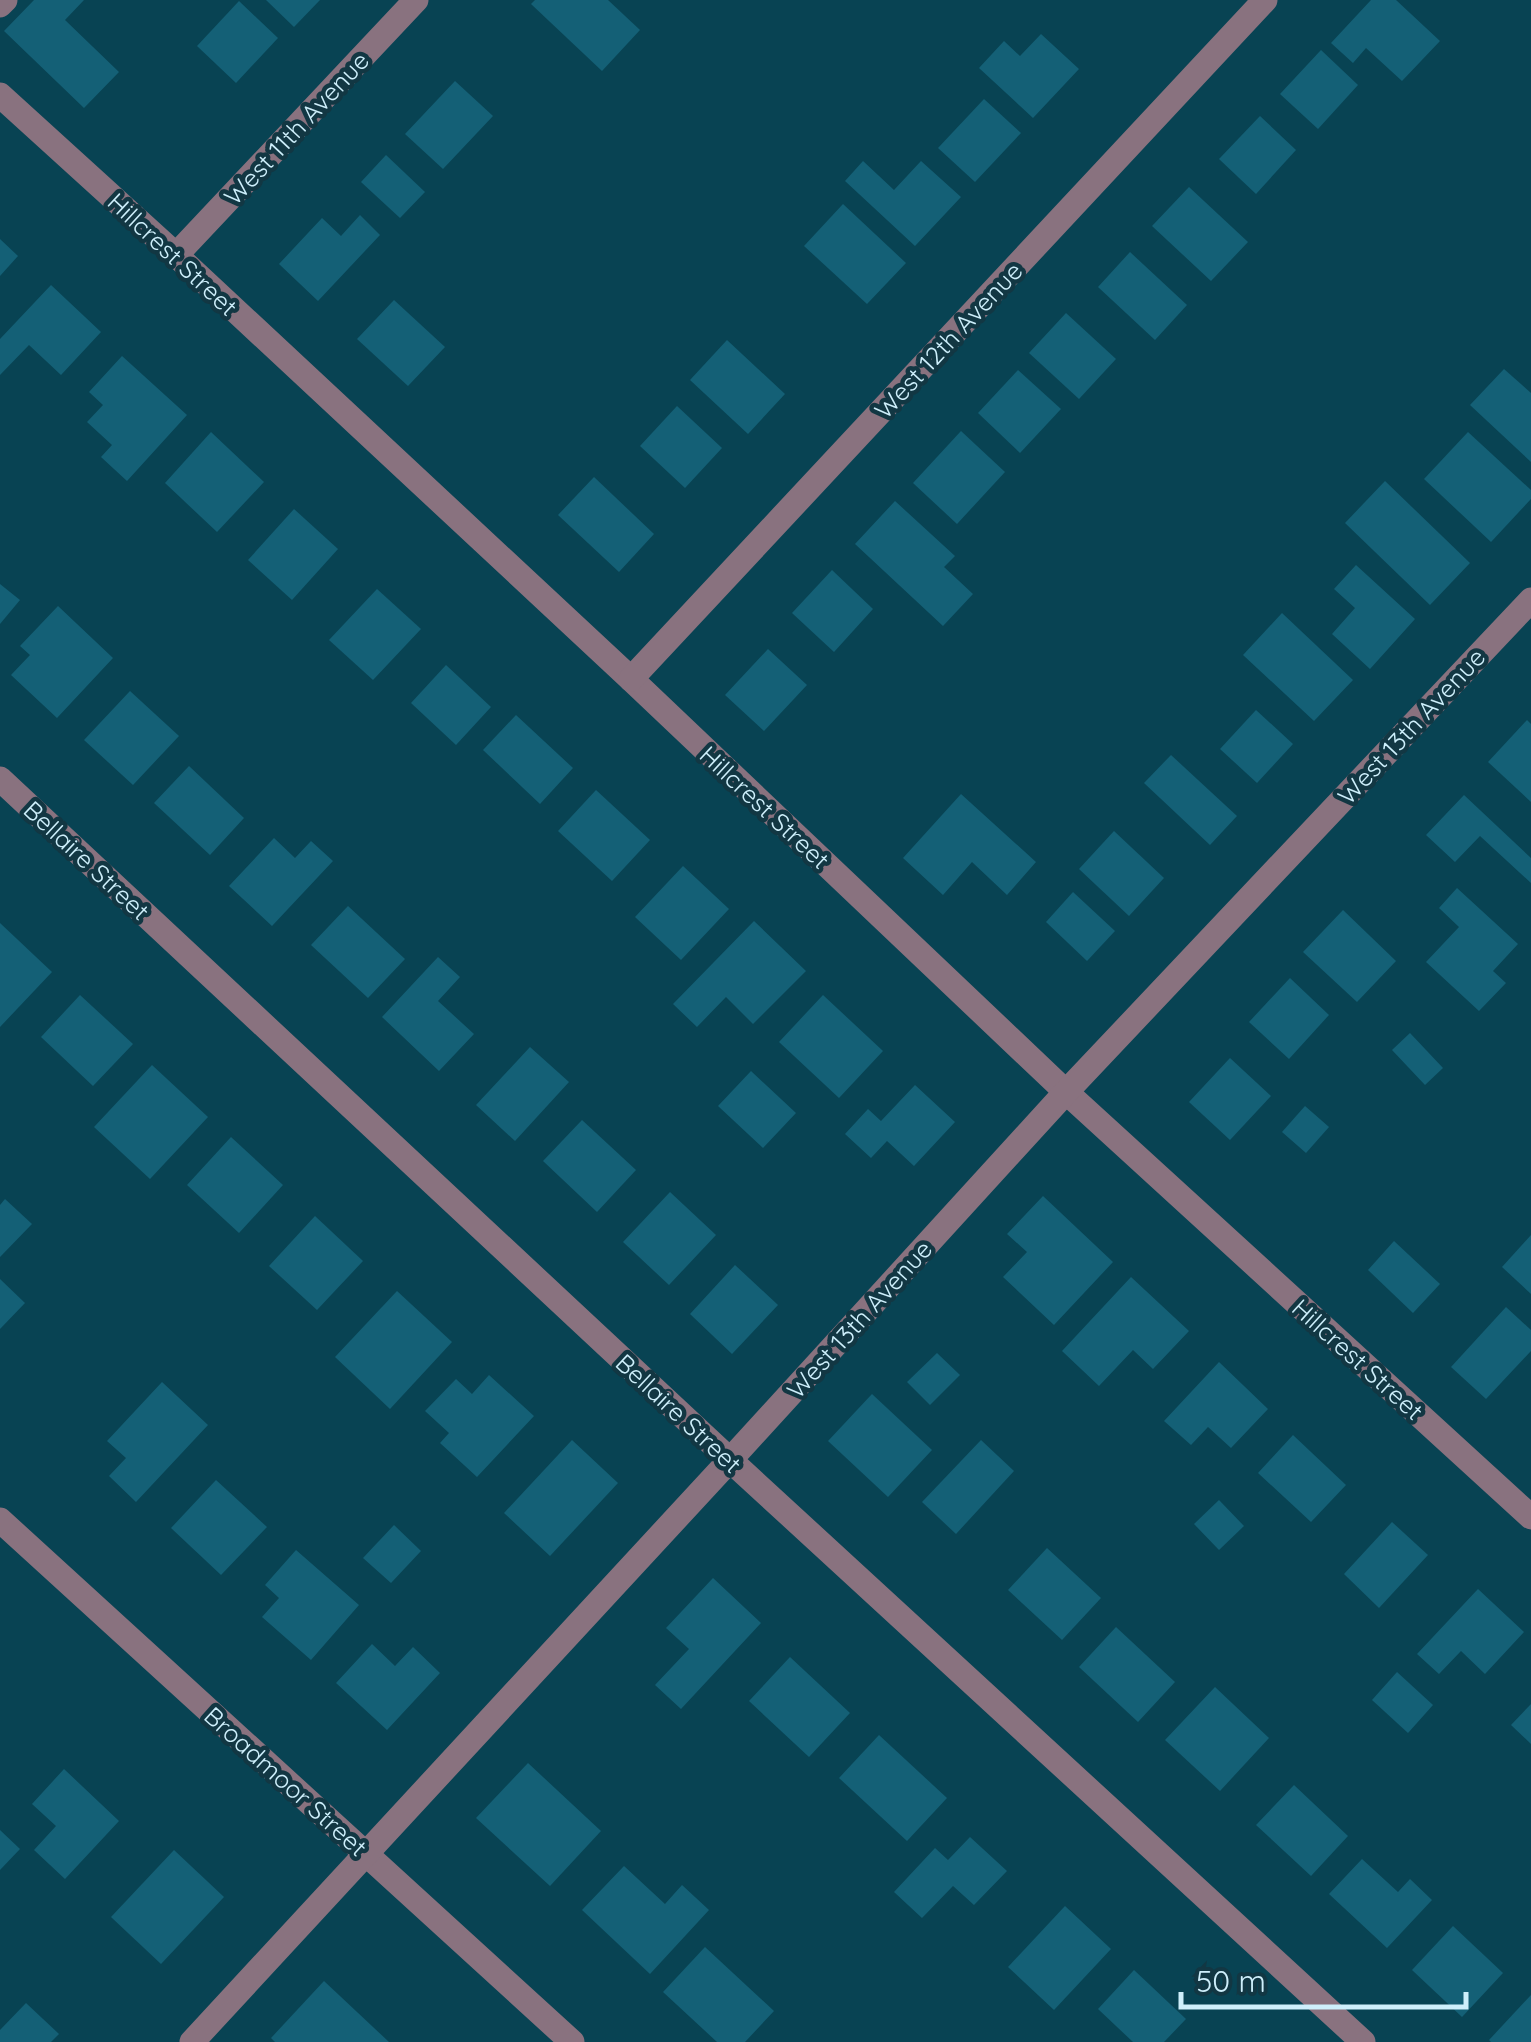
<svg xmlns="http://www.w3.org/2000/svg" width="1531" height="2042" viewBox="0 0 1531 2042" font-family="Quicksand,sans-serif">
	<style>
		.building { fill: #146076 }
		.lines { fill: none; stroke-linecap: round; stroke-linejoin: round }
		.minor { stroke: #89727f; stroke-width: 25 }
		.labels { text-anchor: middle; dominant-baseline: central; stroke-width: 9; stroke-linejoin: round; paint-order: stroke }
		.street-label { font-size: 25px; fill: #ceeffb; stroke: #123743 }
	</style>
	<rect width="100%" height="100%" fill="#084353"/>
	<!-- building -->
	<g class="building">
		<polygon points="34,0 84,0 65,20 119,72 84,108 4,31"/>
		<polygon points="266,0 320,0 294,27"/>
		<polygon points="535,0 608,0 640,30 602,71 531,4"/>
		<polygon points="1371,0 1396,0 1440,41 1402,81 1366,48 1353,63 1331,43"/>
		<polygon points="239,1 278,38 236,83 197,46"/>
		<polygon points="1041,34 1079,69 1033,118 979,68 1004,41 1020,56"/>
		<polygon points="1321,50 1358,85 1318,129 1280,94"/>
		<polygon points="455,81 493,116 443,169 405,134"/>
		<polygon points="984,99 1021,133 975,182 938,148"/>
		<polygon points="1260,116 1296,150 1256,194 1219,159"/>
		<polygon points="386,155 425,192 400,218 361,182"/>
		<polygon points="863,161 894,190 921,161 961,197 915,246 845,181"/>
		<polygon points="1189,187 1248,242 1211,281 1152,226"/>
		<polygon points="843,204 906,263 867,304 804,246"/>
		<polygon points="360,215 380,235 318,301 279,264 322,218 341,236"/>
		<polygon points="0,239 18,256 0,276"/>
		<polygon points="1130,252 1187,305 1155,340 1098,287"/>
		<polygon points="51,285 101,332 61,375 29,345 0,375 0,339"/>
		<polygon points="394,300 445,347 408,386 357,339"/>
		<polygon points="1066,313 1116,359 1079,399 1029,353"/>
		<polygon points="727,340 785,394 748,434 690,380"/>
		<polygon points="122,356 187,415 127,481 101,457 112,445 87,422 103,405 89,392"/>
		<polygon points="1504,369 1531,393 1531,462 1470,405"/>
		<polygon points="1018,370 1061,409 1020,453 978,413"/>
		<polygon points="677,406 722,448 685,488 640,446"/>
		<polygon points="961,431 1005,472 957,524 913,483"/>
		<polygon points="211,432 264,482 217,532 165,483"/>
		<polygon points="1468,432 1531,490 1531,499 1491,542 1424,479"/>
		<polygon points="594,477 654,534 619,572 558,515"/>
		<polygon points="1385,481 1470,563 1430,605 1345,523"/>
		<polygon points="895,501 955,556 944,567 973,594 943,626 855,544"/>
		<polygon points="294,509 338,549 292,600 248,560"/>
		<polygon points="1356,565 1415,619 1370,669 1332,634 1355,608 1334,589"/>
		<polygon points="832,570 873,609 834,652 792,613"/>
		<polygon points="0,584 20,600 0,624"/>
		<polygon points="377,589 421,629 373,680 329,640"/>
		<polygon points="58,606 113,658 57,718 11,675 30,655 20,646"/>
		<polygon points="1282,613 1353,680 1314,721 1243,655"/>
		<polygon points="768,649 807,685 764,731 725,695"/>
		<polygon points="446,665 491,707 456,745 411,703"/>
		<polygon points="130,691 179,736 133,785 84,740"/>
		<polygon points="1256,710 1293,744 1257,783 1220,749"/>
		<polygon points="516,715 573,768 540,804 483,750"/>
		<polygon points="1527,720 1531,724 1531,802 1488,762"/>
		<polygon points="1171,755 1237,816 1210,845 1144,783"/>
		<polygon points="189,766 244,818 210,855 154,803"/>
		<polygon points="596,790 650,840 612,881 558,831"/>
		<polygon points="961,794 1036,862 1007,895 972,862 943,895 903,858"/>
		<polygon points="1464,795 1531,858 1531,883 1480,836 1455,862 1426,835"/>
		<polygon points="1114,831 1164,878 1129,916 1079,869"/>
		<polygon points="274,838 295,858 311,841 333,861 272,926 229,886"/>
		<polygon points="683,866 729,909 681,960 635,917"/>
		<polygon points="1457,888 1518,944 1493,971 1506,983 1479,1011 1426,962 1459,927 1439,908"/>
		<polygon points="1073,892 1115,931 1087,961 1046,922"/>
		<polygon points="348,906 405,959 368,998 311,945"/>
		<polygon points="1343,910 1396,961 1357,1002 1303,952"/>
		<polygon points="754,921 806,971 753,1024 726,997 697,1027 673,1004"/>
		<polygon points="0,923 52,972 0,1027"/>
		<polygon points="438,957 460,977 438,1001 474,1034 439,1071 382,1017"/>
		<polygon points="1290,978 1329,1015 1289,1059 1249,1022"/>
		<polygon points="80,995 133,1044 93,1086 41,1037"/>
		<polygon points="823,995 883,1051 839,1098 779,1042"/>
		<polygon points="1410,1033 1443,1068 1425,1085 1392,1050"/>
		<polygon points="530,1047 569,1082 515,1141 476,1105"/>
		<polygon points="1230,1058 1271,1096 1230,1140 1189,1102"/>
		<polygon points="152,1065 208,1117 150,1179 94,1127"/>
		<polygon points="751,1071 796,1113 763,1148 718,1106"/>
		<polygon points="915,1085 955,1122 914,1166 887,1141 871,1158 845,1134 868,1109 881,1121"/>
		<polygon points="1305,1106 1329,1127 1306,1153 1282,1132"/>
		<polygon points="582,1120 636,1170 597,1212 543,1161"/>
		<polygon points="231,1137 283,1185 239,1233 187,1185"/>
		<polygon points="670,1192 716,1235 669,1285 623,1242"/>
		<polygon points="1043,1196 1113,1262 1054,1325 1003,1277 1027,1252 1007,1234"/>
		<polygon points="5,1199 32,1224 0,1257 0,1205"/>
		<polygon points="315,1216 363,1261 317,1310 269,1266"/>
		<polygon points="1531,1235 1531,1294 1502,1267"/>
		<polygon points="1394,1241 1440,1284 1413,1313 1368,1270"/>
		<polygon points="735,1265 778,1305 732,1354 690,1314"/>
		<polygon points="1131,1277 1189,1331 1153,1369 1133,1350 1099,1386 1062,1351"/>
		<polygon points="0,1279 25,1303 0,1329"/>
		<polygon points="397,1291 452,1342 390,1409 335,1357"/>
		<polygon points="1506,1307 1531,1330 1531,1351 1486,1399 1451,1367"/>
		<polygon points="937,1353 960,1375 930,1405 907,1382"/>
		<polygon points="1219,1362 1268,1409 1231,1448 1208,1427 1191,1445 1164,1421"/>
		<polygon points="489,1375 534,1416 477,1477 440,1443 449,1433 425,1411 456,1379 472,1394"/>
		<polygon points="162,1382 208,1425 136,1502 109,1476 126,1458 107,1441"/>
		<polygon points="872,1394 932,1450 888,1497 828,1441"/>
		<polygon points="1293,1435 1346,1485 1311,1522 1258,1473"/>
		<polygon points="572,1440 618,1483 550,1556 504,1513"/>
		<polygon points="981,1440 1014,1471 956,1534 922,1502"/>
		<polygon points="216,1480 267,1527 221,1575 171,1528"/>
		<polygon points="1219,1500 1244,1526 1219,1550 1194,1524"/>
		<polygon points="1392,1522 1428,1555 1379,1608 1344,1574"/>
		<polygon points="394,1525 421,1551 391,1583 363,1558"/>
		<polygon points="1047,1548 1101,1598 1062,1640 1008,1590"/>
		<polygon points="296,1550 359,1605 311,1660 262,1617 279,1598 265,1585"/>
		<polygon points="713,1578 761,1623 681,1709 655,1685 689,1649 666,1628"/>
		<polygon points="1478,1589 1524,1632 1485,1674 1461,1651 1439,1674 1417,1654"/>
		<polygon points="1116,1627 1175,1682 1138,1722 1079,1667"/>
		<polygon points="372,1644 395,1666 413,1647 440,1673 387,1730 336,1683"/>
		<polygon points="790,1657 850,1713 809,1757 749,1701"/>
		<polygon points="1397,1672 1433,1705 1408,1733 1372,1700"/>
		<polygon points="1215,1687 1269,1738 1220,1791 1165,1740"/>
		<polygon points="1531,1704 1531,1744 1511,1725"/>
		<polygon points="879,1735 947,1798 907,1841 839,1778"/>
		<polygon points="528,1763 601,1831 550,1886 476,1818"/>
		<polygon points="64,1769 119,1821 65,1879 34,1850 56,1826 32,1804"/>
		<polygon points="1294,1785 1348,1836 1311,1876 1256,1825"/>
		<polygon points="0,1830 20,1849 0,1870"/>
		<polygon points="970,1837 1007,1871 974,1905 953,1886 922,1918 894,1892 935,1848 948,1860"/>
		<polygon points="174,1850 224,1897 161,1964 111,1917"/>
		<polygon points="1362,1859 1398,1892 1410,1879 1432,1900 1387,1948 1329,1894"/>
		<polygon points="624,1866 665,1904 682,1885 709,1910 650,1974 582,1910"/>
		<polygon points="1065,1906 1111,1949 1054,2010 1008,1967"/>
		<polygon points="1453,1926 1503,1973 1462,2017 1412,1970"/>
		<polygon points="705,1947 774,2011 745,2042 717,2042 663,1992"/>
		<polygon points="1134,1970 1186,2019 1164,2042 1133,2042 1098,2009"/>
		<polygon points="324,1981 389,2042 275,2042 271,2038"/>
		<polygon points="1531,1995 1531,2042 1491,2042 1489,2040"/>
		<polygon points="26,2003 59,2034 51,2042 0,2042 0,2030"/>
	</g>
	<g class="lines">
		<!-- minor -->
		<g class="minor">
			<polyline points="0,5 5,0"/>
			<polyline points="0,95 176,255 631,679 1066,1092 1531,1517"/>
			<polyline points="176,255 416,0"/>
			<polyline points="631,679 1265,0"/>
			<polyline points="0,779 730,1460 1363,2042"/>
			<polyline points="0,1520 572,2042"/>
			<polyline points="192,2042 730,1460 1066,1092 1531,600"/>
		</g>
	</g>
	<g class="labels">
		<!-- street labels -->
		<g class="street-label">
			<text transform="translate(296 128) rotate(-47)">West 11th Avenue</text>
			<text transform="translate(173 254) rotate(43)">Hillcrest Street</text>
			<text transform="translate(948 340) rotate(-47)">West 12th Avenue</text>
			<text transform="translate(1411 726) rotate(-47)">West 13th Avenue</text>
			<text transform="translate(765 807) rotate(43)">Hillcrest Street</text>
			<text transform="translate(87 860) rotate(43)">Bellaire Street</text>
			<text transform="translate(859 1319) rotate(-48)">West 13th Avenue</text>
			<text transform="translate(1358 1359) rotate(42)">Hillcrest Street</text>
			<text transform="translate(679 1413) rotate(43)">Bellaire Street</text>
			<text transform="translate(286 1781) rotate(42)">Broadmoor Street</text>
		</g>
	</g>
	<!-- scale -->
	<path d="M1181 1992v15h285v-15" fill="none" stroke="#ceeffb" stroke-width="5"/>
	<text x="1196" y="1992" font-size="30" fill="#ceeffb" stroke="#123743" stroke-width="8" paint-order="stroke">50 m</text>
</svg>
